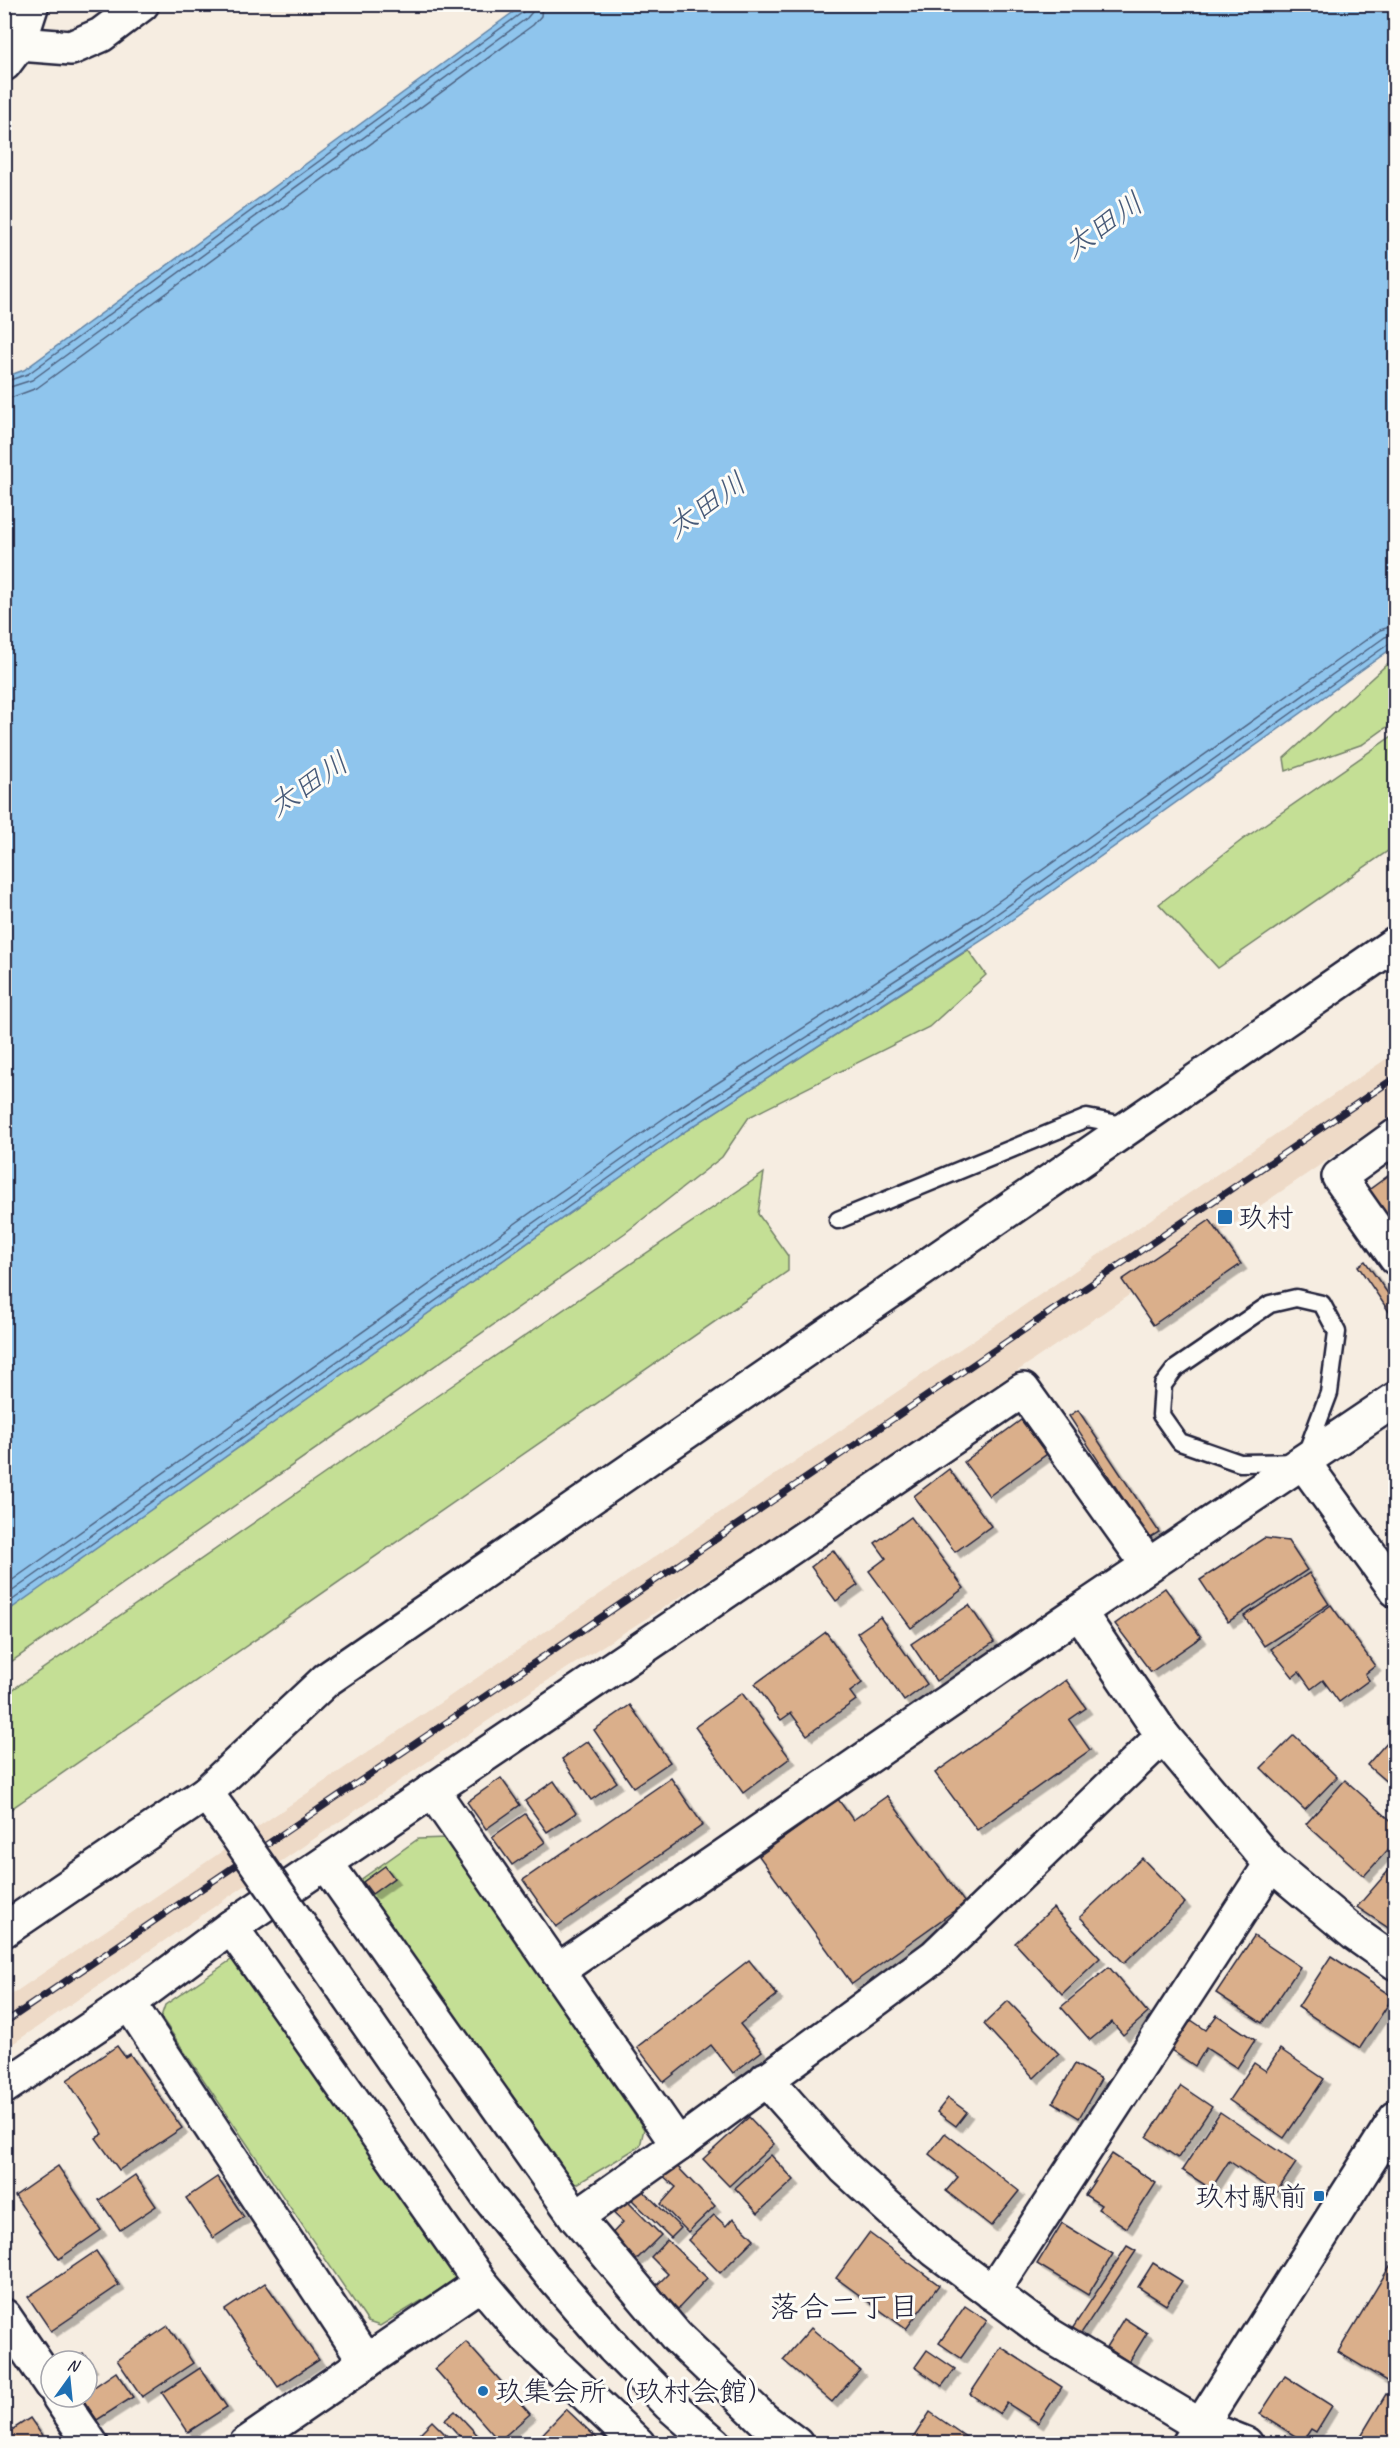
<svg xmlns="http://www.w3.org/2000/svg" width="1400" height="2448" viewBox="0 0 1400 2448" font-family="Caveat,'Klee One',sans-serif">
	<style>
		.built { fill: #eedac7 }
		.green { fill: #c4df95; stroke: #738068; stroke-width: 1.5 }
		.water { fill: #8fc5ed; stroke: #6384a6; stroke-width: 1.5 }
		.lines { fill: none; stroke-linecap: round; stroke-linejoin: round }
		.shore { stroke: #4e6382; stroke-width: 1.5 }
		.building { fill: #daaf8b; stroke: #22223b; stroke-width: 1.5; filter: url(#shadow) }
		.service-casing { stroke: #22223b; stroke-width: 21 }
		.minor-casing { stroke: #22223b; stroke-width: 38 }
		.tertiary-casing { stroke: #22223b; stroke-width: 38 }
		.service { stroke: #fdfcf7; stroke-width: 16 }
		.minor { stroke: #fdfcf7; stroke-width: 33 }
		.tertiary { stroke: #fdfcf7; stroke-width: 33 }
		.rail-casing { stroke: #22223b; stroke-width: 7 }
		.rail { stroke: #fdfcf7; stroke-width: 4.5; stroke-dasharray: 14; stroke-linecap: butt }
		.tertiary-bridge-casing { stroke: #22223b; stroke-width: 38; stroke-linecap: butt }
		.tertiary-bridge { stroke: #fdfcf7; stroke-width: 33 }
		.poi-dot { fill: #1f6fb2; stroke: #fdfcf7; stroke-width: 2 }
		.labels { text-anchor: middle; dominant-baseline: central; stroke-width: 6; stroke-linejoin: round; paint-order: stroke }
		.poi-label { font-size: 28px; fill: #22223b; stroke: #fdfcf7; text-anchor: start }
		.water-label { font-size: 30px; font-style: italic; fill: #485b79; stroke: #fdfcf7 }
		.neighbourhood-label { font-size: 30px; fill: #22223b; stroke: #fdfcf7 }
	</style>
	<defs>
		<filter id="shadow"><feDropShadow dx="5.5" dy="5.5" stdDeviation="0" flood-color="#0004"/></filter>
	</defs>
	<rect width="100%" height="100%" fill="#f6ede1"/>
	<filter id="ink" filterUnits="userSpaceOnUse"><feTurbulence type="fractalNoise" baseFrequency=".0167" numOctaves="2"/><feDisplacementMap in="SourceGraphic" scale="12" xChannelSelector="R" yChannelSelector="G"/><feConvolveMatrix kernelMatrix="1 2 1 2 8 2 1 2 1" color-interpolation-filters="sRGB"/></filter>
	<g filter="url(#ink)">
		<!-- built -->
		<polygon class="built" points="1395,1053 1395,1114 753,1551 533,1690 5,2049 5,1999"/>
		<!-- green -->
		<g class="green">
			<polygon points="1395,657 1395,721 1363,744 1286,771 1284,758"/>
			<polygon points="1395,734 1395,846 1218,968 1159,904 1242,840"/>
			<polygon points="968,950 986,975 929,1027 749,1117 722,1157 625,1233 5,1666 4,1613 687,1130"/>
			<polygon points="764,1173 758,1214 788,1256 788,1271 5,1813 5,1695 460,1380"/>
			<polygon points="446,1838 644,2129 640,2146 577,2184 566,2182 356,1883 418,1839"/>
			<polygon points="231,1960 244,1961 460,2267 457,2279 380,2326 368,2322 161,2017 165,2005"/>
		</g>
		<!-- water -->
		<polygon class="water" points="523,5 1395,5 1395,646 992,934 687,1130 5,1613 5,377 24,370"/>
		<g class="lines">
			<!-- shore -->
			<g class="shore">
				<polyline points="4,382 28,374 523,12 526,4"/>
				<polyline points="4,389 32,380 527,18 532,12 533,4"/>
				<polyline points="4,398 13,397 37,388 533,25 541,16 542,4"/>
				<polyline points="4,1586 674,1111 979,915 1380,630 1396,625"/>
				<polyline points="4,1597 680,1119 984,923 1385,637 1396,634"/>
				<polyline points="4,1606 684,1125 988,929 1390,643 1396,642"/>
			</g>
		</g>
		<!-- building -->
		<g class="building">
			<polygon points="1396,1170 1396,1232 1366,1192"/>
			<polygon points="1210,1220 1241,1264 1153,1325 1122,1280"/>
			<polygon points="1365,1261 1396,1305 1396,1322 1358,1266"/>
			<polygon points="1078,1410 1159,1532 1149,1538 1069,1416"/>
			<polygon points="1021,1420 1047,1454 989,1496 964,1462"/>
			<polygon points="949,1469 991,1526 955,1552 914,1496"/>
			<polygon points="911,1517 964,1588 911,1628 869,1571 886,1558 875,1543"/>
			<polygon points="1264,1538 1288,1541 1307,1570 1228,1622 1200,1580"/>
			<polygon points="833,1550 858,1585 836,1601 811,1567"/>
			<polygon points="1309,1573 1329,1604 1264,1646 1244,1616"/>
			<polygon points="1165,1588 1201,1637 1151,1672 1115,1624"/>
			<polygon points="969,1605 994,1642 936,1681 911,1644"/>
			<polygon points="1331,1605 1375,1666 1365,1674 1369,1680 1339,1702 1323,1680 1311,1689 1299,1672 1293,1677 1271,1649"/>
			<polygon points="880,1617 927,1684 904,1701 857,1633"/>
			<polygon points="826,1632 862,1683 850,1692 856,1700 807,1735 791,1713 781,1720 755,1684"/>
			<polygon points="1066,1680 1086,1708 1069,1720 1090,1750 977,1830 935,1773"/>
			<polygon points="742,1693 790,1758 743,1793 695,1727"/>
			<polygon points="630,1705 670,1762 633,1787 594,1730"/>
			<polygon points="1396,1732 1396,1790 1367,1765"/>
			<polygon points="1294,1735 1337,1777 1305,1810 1261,1768"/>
			<polygon points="588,1741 617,1782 591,1800 562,1759"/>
			<polygon points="501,1778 520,1805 486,1829 467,1802"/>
			<polygon points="671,1778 703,1825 556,1927 523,1880"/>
			<polygon points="1345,1780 1396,1825 1396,1841 1364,1876 1306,1824"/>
			<polygon points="554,1781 576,1813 547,1832 525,1801"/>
			<polygon points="887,1796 965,1903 852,1984 759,1856 838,1799 853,1820"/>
			<polygon points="525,1814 545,1842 512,1865 492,1837"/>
			<polygon points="1142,1858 1185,1903 1124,1963 1080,1917"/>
			<polygon points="1396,1862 1396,1933 1357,1907"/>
			<polygon points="385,1866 394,1878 372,1894 363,1882"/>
			<polygon points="1053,1908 1100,1958 1062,1994 1015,1943"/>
			<polygon points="1254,1936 1300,1967 1262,2023 1216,1993"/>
			<polygon points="1331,1956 1393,1997 1360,2048 1298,2007"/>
			<polygon points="749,1960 777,1995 740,2024 762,2051 733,2073 711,2045 664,2082 637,2047"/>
			<polygon points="1109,1967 1148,2013 1123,2035 1112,2022 1090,2040 1061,2007"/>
			<polygon points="1008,2001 1059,2054 1034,2078 984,2024"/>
			<polygon points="1217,2015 1255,2040 1237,2068 1206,2048 1195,2066 1171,2050 1191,2020 1206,2030"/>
			<polygon points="117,2046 125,2057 130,2054 182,2128 119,2170 96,2138 103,2134 67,2080"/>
			<polygon points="1280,2049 1324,2079 1284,2138 1229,2100 1254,2063 1266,2071"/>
			<polygon points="1075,2064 1101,2079 1079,2118 1053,2102"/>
			<polygon points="1181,2086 1212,2107 1178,2158 1147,2137"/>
			<polygon points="948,2098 967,2112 956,2126 937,2112"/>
			<polygon points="1220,2112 1296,2163 1276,2193 1229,2161 1211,2189 1182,2170"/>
			<polygon points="749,2117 774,2144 729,2186 703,2159"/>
			<polygon points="945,2133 1019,2191 991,2226 946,2191 958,2177 929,2154"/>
			<polygon points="1112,2154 1156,2183 1127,2228 1098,2209 1101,2205 1085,2195"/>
			<polygon points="771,2155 794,2180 758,2213 735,2188"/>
			<polygon points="674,2163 715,2206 688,2232 661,2204 676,2187 662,2175"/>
			<polygon points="58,2166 101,2230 59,2259 15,2196"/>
			<polygon points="135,2175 156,2206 120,2230 99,2200"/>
			<polygon points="217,2177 244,2217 213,2238 186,2198"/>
			<polygon points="638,2186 681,2228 671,2238 628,2196"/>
			<polygon points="622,2196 661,2235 631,2265 606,2240 623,2222 609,2209"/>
			<polygon points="714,2215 726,2226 733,2218 754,2239 720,2273 688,2240"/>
			<polygon points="1062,2223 1113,2254 1088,2295 1037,2264"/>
			<polygon points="869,2233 939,2285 906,2329 836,2278"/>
			<polygon points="667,2240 707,2278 678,2309 655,2287 668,2274 651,2257"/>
			<polygon points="1127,2246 1136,2251 1080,2335 1072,2329"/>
			<polygon points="96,2251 119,2285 51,2331 28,2297"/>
			<polygon points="1396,2256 1396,2369 1388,2382 1338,2352"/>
			<polygon points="1153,2263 1182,2281 1166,2305 1138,2287"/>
			<polygon points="265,2283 319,2360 278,2387 225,2310"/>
			<polygon points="965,2306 987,2321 961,2358 939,2343"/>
			<polygon points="1124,2318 1147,2333 1129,2362 1106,2347"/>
			<polygon points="168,2326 193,2363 142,2397 117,2360"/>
			<polygon points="811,2328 860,2370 832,2402 783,2360"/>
			<polygon points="466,2342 530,2414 499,2441 435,2369"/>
			<polygon points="1001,2347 1062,2387 1038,2423 1007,2403 1000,2414 970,2394"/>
			<polygon points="927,2350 955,2369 942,2386 915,2367"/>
			<polygon points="83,2353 92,2366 87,2369 87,2361 72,2361"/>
			<polygon points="200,2368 227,2407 188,2432 162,2393"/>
			<polygon points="116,2372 133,2397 97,2420 81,2397 87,2397 87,2392"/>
			<polygon points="1285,2376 1332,2406 1316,2432 1311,2429 1303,2441 1260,2414"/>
			<polygon points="1386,2394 1396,2399 1396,2444 1356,2444"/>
			<polygon points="566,2409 603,2444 533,2444"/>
			<polygon points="455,2411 486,2444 467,2444 445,2420"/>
			<polygon points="930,2412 976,2444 909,2444"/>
			<polygon points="30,2418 48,2444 4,2444 4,2435"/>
			<polygon points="432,2421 455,2444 409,2444"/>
		</g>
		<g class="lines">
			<defs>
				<g id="service">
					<polyline points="838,1220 1087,1118 1129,1126"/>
					<polygon points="1296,1298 1322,1304 1337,1332 1329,1393 1303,1462 1240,1463 1180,1442 1161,1415 1163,1385 1175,1369 1270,1304"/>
				</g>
				<g id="minor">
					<polyline points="19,44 71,48 101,35 142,4"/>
					<polyline points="1396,1136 1339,1177 1396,1258"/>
					<polyline points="1396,1399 1079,1612 1163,1736 1271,1864 1355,1934 1396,1963"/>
					<polyline points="432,1790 678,2145"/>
					<polyline points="206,1793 326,1680 1396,943"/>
					<polyline points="326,1863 576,2217 677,2337 764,2420 796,2444"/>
					<polyline points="231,1927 481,2283 530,2341 638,2444"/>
					<polyline points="557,1971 1079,1612"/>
					<polyline points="129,2003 366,2362"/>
					<polyline points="766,2079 845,2168 935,2250 1049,2335 1201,2426 1246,2444"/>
					<polyline points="4,2087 129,2003 231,1927 1023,1390 1148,1565"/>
					<polyline points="576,2217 678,2145 935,1956 1163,1736"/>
					<polyline points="992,2293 1271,1864"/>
					<polyline points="4,2316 51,2385"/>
					<polyline points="59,2397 91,2444"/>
					<polyline points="246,2444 481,2283"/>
				</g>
				<g id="tertiary">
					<polyline points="4,64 19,44 32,4"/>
					<polyline points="1303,1462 1396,1590"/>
					<polyline points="4,1930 206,1793 232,1828"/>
					<polyline points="614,2348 669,2404 715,2444"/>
					<polyline points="1189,2444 1396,2118"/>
				</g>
			</defs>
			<!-- service casing -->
			<use href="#service" class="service-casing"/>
			<!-- minor casing -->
			<use href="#minor" class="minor-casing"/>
			<!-- tertiary casing -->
			<use href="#tertiary" class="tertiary-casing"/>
			<!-- service -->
			<use href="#service" class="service"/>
			<!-- minor -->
			<use href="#minor" class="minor"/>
			<!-- tertiary -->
			<use href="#tertiary" class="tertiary"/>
			<defs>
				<polyline id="rail" points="4,2023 1396,1077"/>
			</defs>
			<!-- rail casing -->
			<use href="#rail" class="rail-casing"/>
			<!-- rail -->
			<use href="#rail" class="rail"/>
			<defs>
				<polyline id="tertiary-bridge" points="232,1828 487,2195 552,2276 614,2348"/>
			</defs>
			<!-- tertiary-bridge casing -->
			<use href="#tertiary-bridge" class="tertiary-bridge-casing"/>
			<!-- tertiary-bridge -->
			<use href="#tertiary-bridge" class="tertiary-bridge"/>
		</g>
	</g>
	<!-- markers -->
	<g class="poi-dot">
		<rect x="1217" y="1209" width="16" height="16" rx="3"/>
		<rect x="1313" y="2190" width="12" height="12" rx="3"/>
		<circle cx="483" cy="2391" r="6"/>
	</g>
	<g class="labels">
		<!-- poi labels -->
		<g class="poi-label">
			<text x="1238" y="1217">玖村</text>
			<text x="1307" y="2196" text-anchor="end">玖村駅前</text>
			<text x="495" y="2391">玖集会所（玖村会館）</text>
		</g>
		<!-- water labels -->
		<g class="water-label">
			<text transform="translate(1103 225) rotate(-35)">太田川</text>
			<text transform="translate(706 505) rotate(-35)">太田川</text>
			<text transform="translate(308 784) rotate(-34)">太田川</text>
		</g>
		<!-- neighbourhood labels -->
		<g class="neighbourhood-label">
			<text x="844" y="2307">落合二丁目</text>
		</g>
	</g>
	<!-- margin -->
	<rect width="1400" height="2448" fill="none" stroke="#fdfcf7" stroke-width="24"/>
	<rect x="12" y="12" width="1376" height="2424" fill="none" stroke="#22223b" stroke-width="2" filter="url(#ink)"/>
	<!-- north arrow -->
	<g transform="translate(69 2379) rotate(15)"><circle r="28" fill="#fdfcf7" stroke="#a5a5ac" stroke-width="1.5"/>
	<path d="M0-4.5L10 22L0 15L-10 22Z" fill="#1f6fb2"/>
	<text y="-9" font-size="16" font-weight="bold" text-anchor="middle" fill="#22223b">N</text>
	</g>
</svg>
